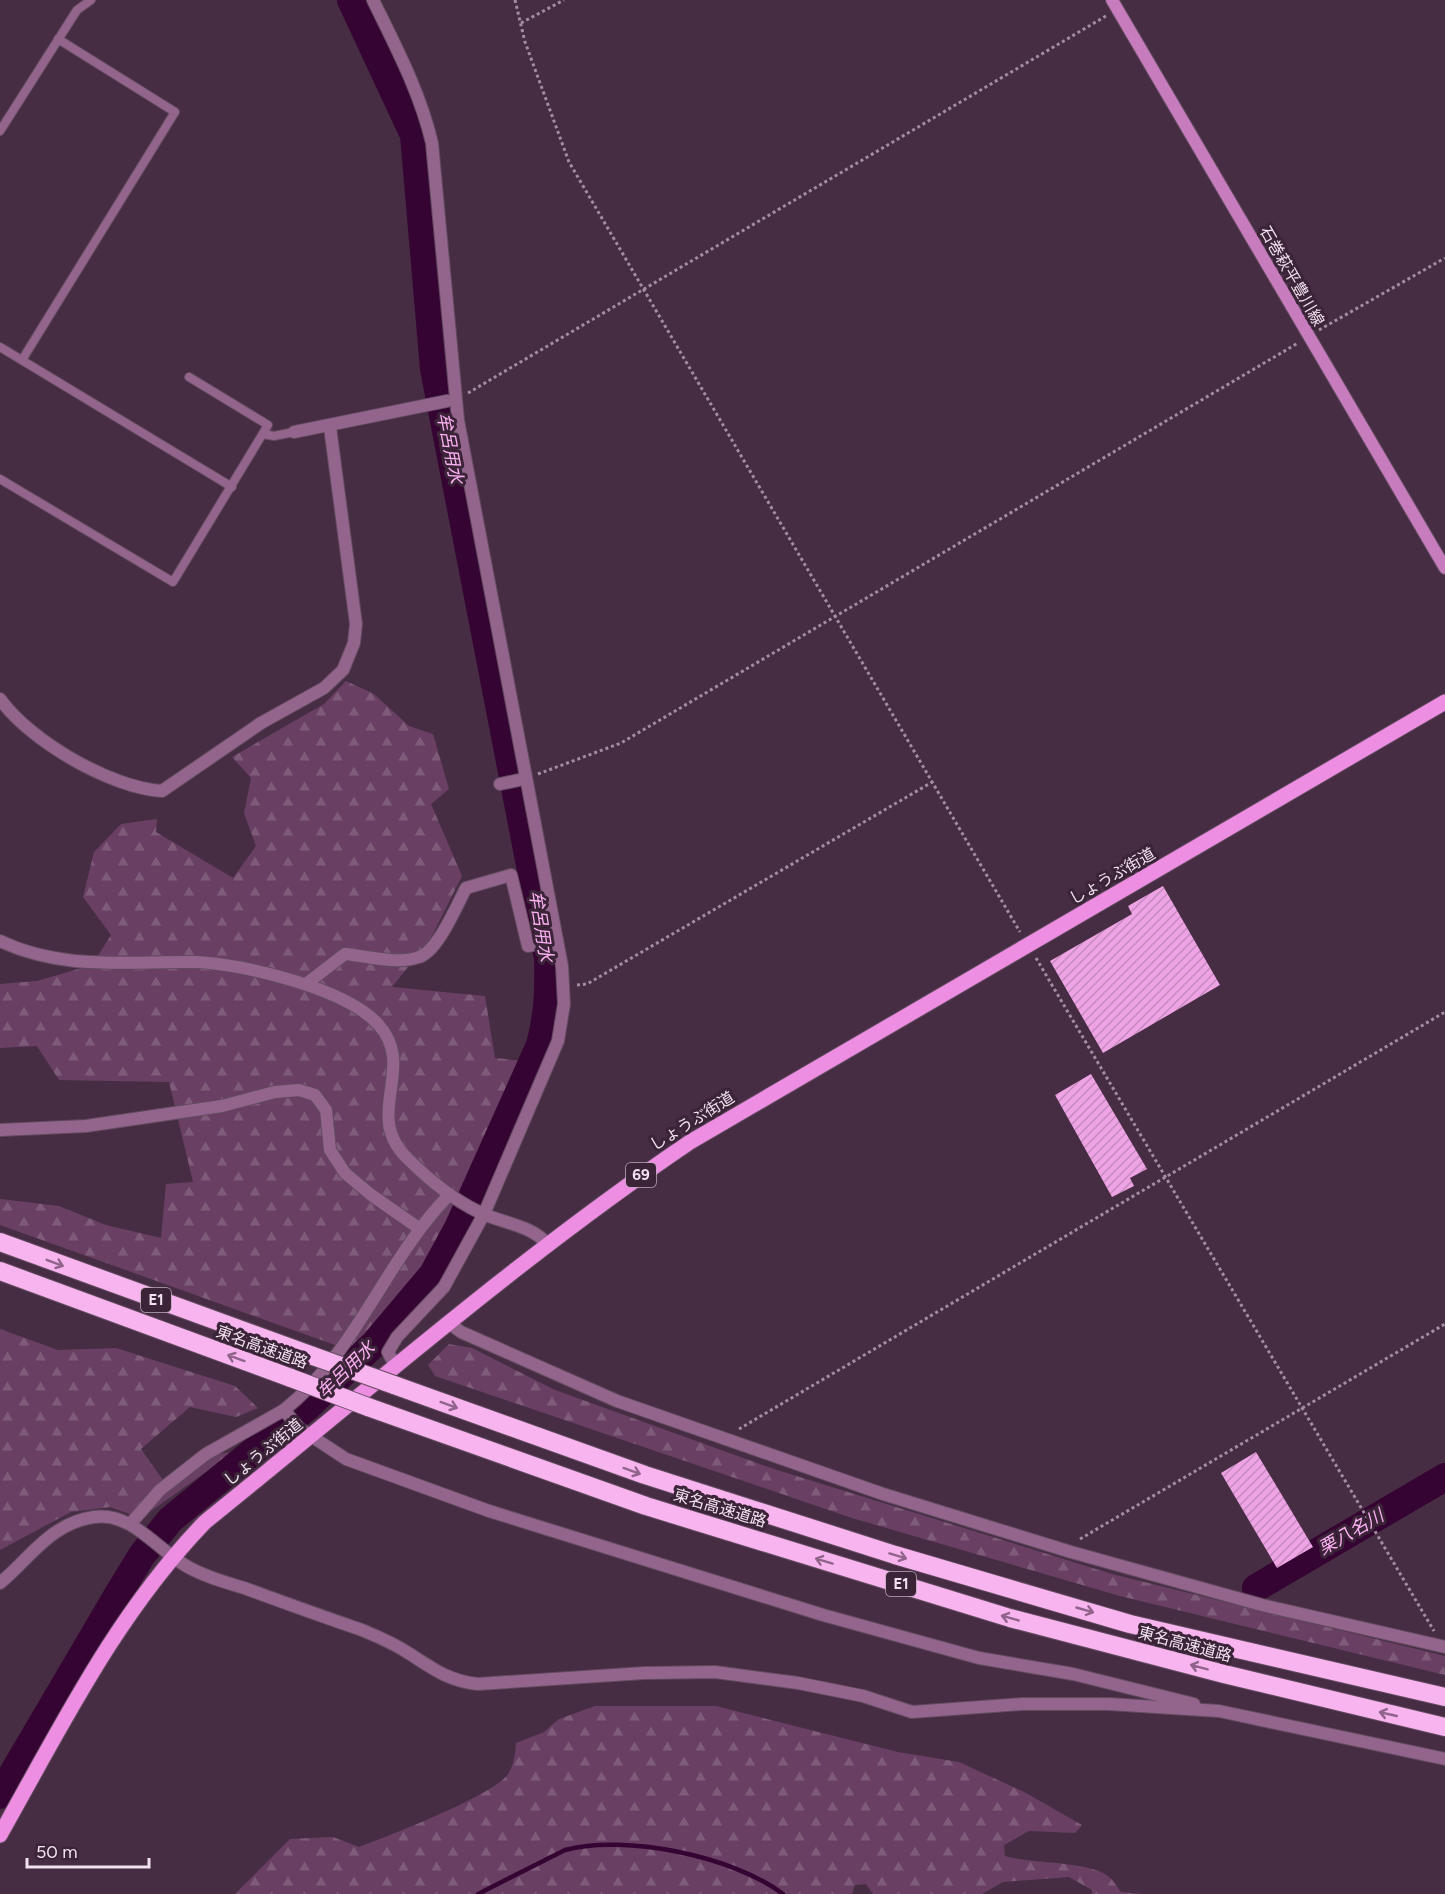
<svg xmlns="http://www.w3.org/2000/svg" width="1445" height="1894" viewBox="0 0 1445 1894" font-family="Figtree,'Noto Sans JP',sans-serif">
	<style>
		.forest { fill: url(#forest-firs) }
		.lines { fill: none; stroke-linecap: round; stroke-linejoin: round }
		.stream { stroke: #350432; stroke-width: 4.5 }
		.river { stroke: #350432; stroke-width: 28 }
		.building { fill: url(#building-hatch) }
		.service-casing { stroke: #624a5f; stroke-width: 10 }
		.minor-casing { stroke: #624a5f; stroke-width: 14 }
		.tertiary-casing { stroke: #624a5f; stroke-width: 14 }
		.secondary-casing { stroke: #624a5f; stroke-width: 14 }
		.primary-casing { stroke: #624a5f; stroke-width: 17 }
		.motorway-casing { stroke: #624a5f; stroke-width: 20 }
		.path { stroke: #a28e9f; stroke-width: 3; stroke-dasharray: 3 3; stroke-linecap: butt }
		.service { stroke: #93658d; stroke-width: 8 }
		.minor { stroke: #93658d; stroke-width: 12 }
		.tertiary { stroke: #93658d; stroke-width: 12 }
		.secondary { stroke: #c67cbd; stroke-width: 12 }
		.primary { stroke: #ed8ee3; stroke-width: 15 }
		.motorway { stroke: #f8b4ef; stroke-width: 18 }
		.motorway-bridge-casing { stroke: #624a5f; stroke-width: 20; stroke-linecap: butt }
		.motorway-bridge { stroke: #f8b4ef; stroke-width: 18 }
		.oneway { stroke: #90648a }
		.labels { text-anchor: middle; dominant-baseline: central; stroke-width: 6; stroke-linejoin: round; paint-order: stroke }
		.shield { fill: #3b2338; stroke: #bba9b8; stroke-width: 1.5 }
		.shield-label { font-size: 15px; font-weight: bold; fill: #f2e2ef }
		.street-label { font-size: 16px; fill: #f2e2ef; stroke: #3b2338 }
		.water-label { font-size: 18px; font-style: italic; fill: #fbb0f2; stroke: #3b2338 }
	</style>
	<defs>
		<pattern id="forest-firs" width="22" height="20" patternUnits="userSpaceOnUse" patternTransform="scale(1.5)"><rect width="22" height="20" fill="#694064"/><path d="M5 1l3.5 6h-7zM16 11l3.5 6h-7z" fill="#7f5b7a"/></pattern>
		<pattern id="building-hatch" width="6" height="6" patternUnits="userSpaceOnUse" patternTransform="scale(1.5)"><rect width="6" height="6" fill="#eea3e5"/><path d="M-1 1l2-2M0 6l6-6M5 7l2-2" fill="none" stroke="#c58bbe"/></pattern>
	</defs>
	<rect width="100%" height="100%" fill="#462d43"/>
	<!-- forest -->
	<g class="forest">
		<path d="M346,681l28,13 35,32 24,8 16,55 -18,15 31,72 -32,64 -38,47 93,9 10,62 28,3c-40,87 -94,236 -174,289l-349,-125v-26l59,7 47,19 55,13 5,-54 27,-2 -24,-100 -110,-2 -22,-34 -37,2v-64l37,-3 55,-16 19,-30 -28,-38 11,-45 27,-28 36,-5 -1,13 77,46 23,-32 -12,-33 7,-35 -19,-21 92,-53z"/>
		<polygon points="0,1329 58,1350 116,1348 235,1386 258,1408 236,1417 190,1407 141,1449 165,1483 216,1454 234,1452 141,1518 110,1507 71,1512 0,1550"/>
		<polygon points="449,1344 472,1348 555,1390 774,1469 1112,1574 1445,1656 1445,1675 1120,1596 852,1518 435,1376 428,1365"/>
		<path d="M595,1706h121l182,46 61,10 67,31 56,32 -7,8 -46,-2 -25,14 1,11c26,8 87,5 104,21 5,4 8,10 12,15l22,2h-51v-4l-23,-13 -66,5 -21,12h-109l-7,-10 -11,1 -3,9h-617l55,-55 43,-2 26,10c29,-11 134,-51 149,-73 6,-9 7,-20 8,-31l28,-11 15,-13z"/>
	</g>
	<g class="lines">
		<!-- stream -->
		<path class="stream" d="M478,1894l87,-44c60,-16 168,6 218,44"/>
		<!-- river -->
		<g class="river">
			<polyline points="1256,1588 1445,1477"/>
			<path d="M0,1795l117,-199 25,-41 28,-35 136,-112 68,-64 59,-70 25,-46 82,-183c8,-30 9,-56 8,-87l-114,-589 -20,-234 -63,-135"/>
		</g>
	</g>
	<!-- building -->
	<g class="building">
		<polygon points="1163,886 1220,985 1103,1053 1050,961 1132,914 1128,906"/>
		<polygon points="1091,1074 1147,1169 1130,1178 1134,1186 1112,1197 1055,1095"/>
		<polygon points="1256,1452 1313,1547 1277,1568 1221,1473"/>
	</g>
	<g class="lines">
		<defs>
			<g id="service">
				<polyline points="0,131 77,10 91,0"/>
				<polyline points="0,347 232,487"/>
				<polyline points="22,360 175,112 58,39"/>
				<polyline points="263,434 274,436 294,432"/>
				<polyline points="0,479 173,582 268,425 189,377"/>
			</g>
			<g id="minor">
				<polyline points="294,432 447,401"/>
				<path d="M0,699c30,42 111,89 162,92l99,-68 63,-35 19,-18 11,-27 2,-19 -26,-197"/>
				<polyline points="500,784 519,780"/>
				<path d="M0,941c63,30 129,20 196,21 47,2 149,26 182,62 40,44 -16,90 29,134 21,21 45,41 72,54 22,11 53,13 68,32"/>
				<path d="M306,984l39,-30c22,2 53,11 74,3 19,-6 38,-52 47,-69l45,-13 17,71 29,-6"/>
				<polyline points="0,1130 86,1126 222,1106 275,1092 299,1090 315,1095 326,1110 330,1150 345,1173 370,1194 420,1229"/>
				<path d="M449,1195c-63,64 -93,158 -165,215l15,18 47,31 143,52 334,104 156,43 94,16 121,30"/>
				<polyline points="449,1323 461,1332 617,1401 883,1494 1071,1552 1262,1605 1445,1647"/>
				<polyline points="131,1523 160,1490 206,1454 284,1410"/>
				<path d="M0,1583c30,-25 51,-60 94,-66 37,-5 61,30 89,47 19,12 42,18 64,25 38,14 77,28 115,41 17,7 33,14 48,24 23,15 39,27 68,30l166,-11 71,-1 83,11 65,13 49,16 110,-8h87l110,7 226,48"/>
			</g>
			<path id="tertiary" d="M373,0c23,47 47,92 59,143l26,277 104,546 2,38 -6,37 -74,173 -40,73 -47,50 -9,15 8,15"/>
			<polyline id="secondary" points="1112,0 1445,568"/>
			<path id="primary" d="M0,1835c62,-110 117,-222 205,-313 160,-129 315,-265 485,-380l755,-440"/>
			<g id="motorway">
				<polyline points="0,1242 313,1356"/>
				<polyline points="0,1271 291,1378"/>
				<polyline points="394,1385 645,1475 895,1555 1130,1624 1445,1697"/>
				<polyline points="368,1407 646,1506 1010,1618 1224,1674 1445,1727"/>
			</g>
		</defs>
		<!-- service casing -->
		<use href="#service" class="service-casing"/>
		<!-- minor casing -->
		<use href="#minor" class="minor-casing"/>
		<!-- tertiary casing -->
		<use href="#tertiary" class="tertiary-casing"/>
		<!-- secondary casing -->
		<use href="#secondary" class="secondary-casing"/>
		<!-- primary casing -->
		<use href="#primary" class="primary-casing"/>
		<!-- motorway casing -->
		<use href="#motorway" class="motorway-casing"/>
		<!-- path -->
		<g class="path">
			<polyline points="515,0 525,42 569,162 1020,932"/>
			<polyline points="521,23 564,0"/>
			<polyline points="1319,330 1445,258"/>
			<polyline points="468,393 1106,16"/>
			<polyline points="538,774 621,743 1298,343"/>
			<polyline points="1036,958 1434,1631"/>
			<polyline points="577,985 587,984 934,781"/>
			<polyline points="739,1429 1445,1012"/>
			<polyline points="1080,1539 1445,1324"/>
		</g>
		<!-- service -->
		<use href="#service" class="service"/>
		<!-- minor -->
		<use href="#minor" class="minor"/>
		<!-- tertiary -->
		<use href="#tertiary" class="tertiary"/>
		<!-- secondary -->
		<use href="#secondary" class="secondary"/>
		<!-- primary -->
		<use href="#primary" class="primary"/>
		<!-- motorway -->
		<use href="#motorway" class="motorway"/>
		<defs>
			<g id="motorway-bridge">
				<polyline points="313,1356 394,1385"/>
				<polyline points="291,1378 368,1407"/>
			</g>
		</defs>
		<!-- motorway-bridge casing -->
		<use href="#motorway-bridge" class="motorway-bridge-casing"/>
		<!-- motorway-bridge -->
		<use href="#motorway-bridge" class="motorway-bridge"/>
	</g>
	<!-- one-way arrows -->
	<defs><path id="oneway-shaft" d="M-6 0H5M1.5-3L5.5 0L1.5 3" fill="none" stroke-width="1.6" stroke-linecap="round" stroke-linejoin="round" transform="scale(1.5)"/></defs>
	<g class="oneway">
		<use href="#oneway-shaft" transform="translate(55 1263) rotate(21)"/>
		<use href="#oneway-shaft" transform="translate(236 1358) rotate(-160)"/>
		<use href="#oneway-shaft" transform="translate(449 1405) rotate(20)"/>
		<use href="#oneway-shaft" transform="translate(632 1471) rotate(20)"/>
		<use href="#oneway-shaft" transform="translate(898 1556) rotate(17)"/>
		<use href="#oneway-shaft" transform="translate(824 1561) rotate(-163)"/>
		<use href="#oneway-shaft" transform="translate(1085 1610) rotate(16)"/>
		<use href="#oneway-shaft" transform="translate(1010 1618) rotate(-164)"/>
		<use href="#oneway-shaft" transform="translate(1199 1667) rotate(-165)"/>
		<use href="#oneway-shaft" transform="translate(1388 1714) rotate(-167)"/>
	</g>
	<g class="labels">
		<!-- shield labels -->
		<g class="shield">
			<rect x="626" y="1163" width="30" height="24" rx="4.5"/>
			<rect x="141" y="1288" width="30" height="24" rx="4.5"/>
			<rect x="886" y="1572" width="30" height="24" rx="4.5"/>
		</g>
		<g class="shield-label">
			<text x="641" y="1175">69</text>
			<text x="156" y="1300">E1</text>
			<text x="901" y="1584">E1</text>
		</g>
		<!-- street labels -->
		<g class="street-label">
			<text transform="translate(1292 276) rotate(60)">石巻萩平豊川線</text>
			<text transform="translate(1112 876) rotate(-30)">しょうぶ街道</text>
			<text transform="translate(692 1121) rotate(-32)">しょうぶ街道</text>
			<text transform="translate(262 1347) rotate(20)">東名高速道路</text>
			<text transform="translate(263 1452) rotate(-39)">しょうぶ街道</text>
			<text transform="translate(720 1508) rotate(17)">東名高速道路</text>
			<text transform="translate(1185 1644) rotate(15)">東名高速道路</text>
		</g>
		<!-- water labels -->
		<g class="water-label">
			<text transform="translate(450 448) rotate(79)">牟呂用水</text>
			<text transform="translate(541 926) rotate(81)">牟呂用水</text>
			<text transform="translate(346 1370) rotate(-44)">牟呂用水</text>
			<text transform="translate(1351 1532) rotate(-30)">栗八名川</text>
		</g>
	</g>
	<!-- scale -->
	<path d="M27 1858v9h122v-9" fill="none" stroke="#f2e2ef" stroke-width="3"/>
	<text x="36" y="1858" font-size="18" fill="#f2e2ef" stroke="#3b2338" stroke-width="4.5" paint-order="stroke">50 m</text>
</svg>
